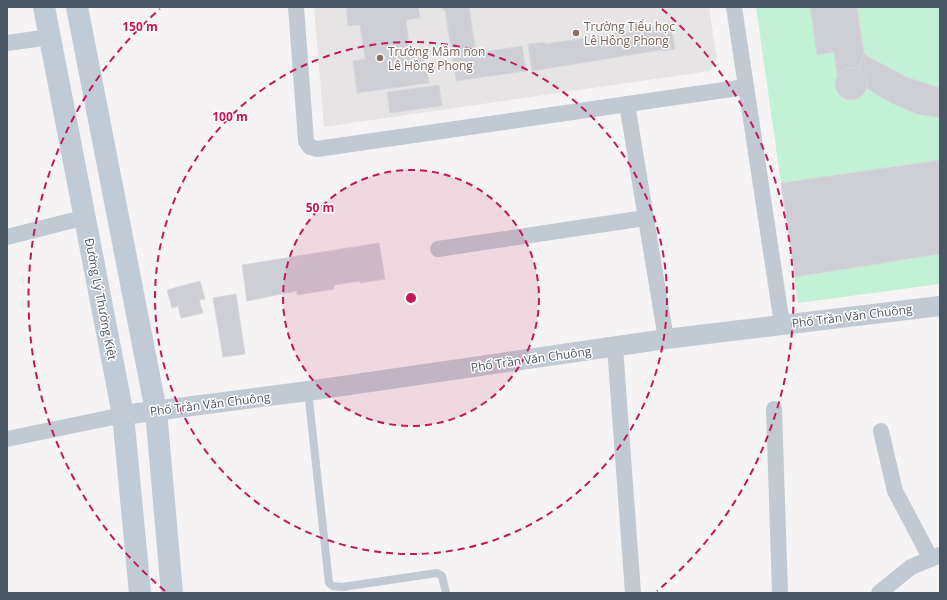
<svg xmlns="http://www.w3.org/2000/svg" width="947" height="600" viewBox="0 0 947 600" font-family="'Open Sans',sans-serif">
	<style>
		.education { fill: #e6e4e5 }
		.green { fill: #c3f1d5 }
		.building { fill: #cdcfd5; stroke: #d7d9de }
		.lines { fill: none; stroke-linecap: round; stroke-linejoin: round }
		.service { stroke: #c1cad2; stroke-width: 8 }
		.minor { stroke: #c1cad2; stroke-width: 16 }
		.tertiary { stroke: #c1cad2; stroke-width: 20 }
		.secondary { stroke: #c1cbd6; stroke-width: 22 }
		.ring { fill: none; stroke: #c2185b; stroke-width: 2; stroke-dasharray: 7 5 }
		.education-dot { fill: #8d6e63; stroke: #fff; stroke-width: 1.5 }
		.labels { text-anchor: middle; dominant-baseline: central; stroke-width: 3; stroke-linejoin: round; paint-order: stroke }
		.education-label { font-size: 12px; fill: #785e54; stroke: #fff; text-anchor: start }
		.street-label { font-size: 12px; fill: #4a5661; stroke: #fff }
		.centre { fill: #c2185b; stroke: #fff; stroke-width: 2 }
		.ring-label { font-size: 12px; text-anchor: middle; font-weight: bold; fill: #c2185b; stroke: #fff; stroke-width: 3; stroke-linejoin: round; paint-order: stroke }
	</style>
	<rect width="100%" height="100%" fill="#f5f3f3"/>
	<!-- education -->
	<polygon class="education" points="314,7 709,7 717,59 710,71 324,127"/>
	<!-- green -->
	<polygon class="green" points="756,7 940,7 940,284 798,303"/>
	<!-- building -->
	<g class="building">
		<polygon points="346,7 418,7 420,18 406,20 410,52 424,51 429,83 357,93 353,61 365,59 360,25 348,26"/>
		<polygon points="442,7 469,7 476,53 522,46 526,71 456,81 445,10 442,10"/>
		<polygon points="810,7 857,7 864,54 858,70 853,68 848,68 837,76 834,52 817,55"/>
		<polygon points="671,23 675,49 662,51 661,50 532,71 528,44 545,42 545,44 654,28 654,25"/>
		<polygon points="864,54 906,77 940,88 940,118 917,114 891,103 866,88 865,76 858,70"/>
		<circle cx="851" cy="84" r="16"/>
		<polygon points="439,85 442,106 390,113 387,92"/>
		<polygon points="940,160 940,254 795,277 781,183"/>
		<polygon points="379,243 385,279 360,283 360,281 334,285 334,289 297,295 297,291 247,301 242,265"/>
		<polygon points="200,281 205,299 199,300 203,313 181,318 178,306 172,308 167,290"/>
		<polygon points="236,294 245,354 223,357 213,298"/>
	</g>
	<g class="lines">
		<!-- service -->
		<polyline class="service" points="308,391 329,583 333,586 342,587 437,573 442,576 446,593"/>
		<!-- minor -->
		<g class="minor">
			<polyline points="296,7 306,141 310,147 317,149 745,87"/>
			<polyline points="734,7 782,324"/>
			<polyline points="7,43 50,37"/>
			<polyline points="627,104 666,339"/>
			<polyline points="7,237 86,217"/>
			<polyline points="438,249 645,218"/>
			<polyline points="615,347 633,593"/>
			<polyline points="774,409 780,593"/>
			<polyline points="881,431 895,491 931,559"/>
			<polyline points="7,439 123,415"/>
			<polyline points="879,593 911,567 940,555"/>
		</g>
		<!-- tertiary -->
		<polyline class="tertiary" points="123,415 308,391 666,339 940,306"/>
		<!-- secondary -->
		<g class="secondary">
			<polyline points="44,7 123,415 140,593"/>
			<polyline points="77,7 156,411 172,593"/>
		</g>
	</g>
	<!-- distance rings -->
	<circle cx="411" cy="298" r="128" fill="#c2185b" fill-opacity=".12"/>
	<g class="ring">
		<circle cx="411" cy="298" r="128"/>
		<circle cx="411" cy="298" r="256"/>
		<path d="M165 591A383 383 0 0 1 160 9M662 9A383 383 0 0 1 657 591"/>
	</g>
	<!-- markers -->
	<g class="education-dot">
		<circle cx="576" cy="33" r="4"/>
		<circle cx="380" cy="58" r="4"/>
	</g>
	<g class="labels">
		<!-- education labels -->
		<g class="education-label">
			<text x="584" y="26">Trường Tiểu học<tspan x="584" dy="14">Lê Hồng Phong</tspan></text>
			<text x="388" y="51">Trường Mầm non<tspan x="388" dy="14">Lê Hồng Phong</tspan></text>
		</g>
		<!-- street labels -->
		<g class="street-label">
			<text transform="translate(101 299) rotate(79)">Đường Lý Thường Kiệt</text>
			<text transform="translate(852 316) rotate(-7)">Phố Trần Văn Chuông</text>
			<text transform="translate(531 359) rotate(-8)">Phố Trần Văn Chuông</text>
			<text transform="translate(210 404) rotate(-7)">Phố Trần Văn Chuông</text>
		</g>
	</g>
	<circle cx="411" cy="298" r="6" class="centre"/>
	<g class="ring-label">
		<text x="140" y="31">150 m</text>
		<text x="230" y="121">100 m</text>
		<text x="320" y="212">50 m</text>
	</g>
	<!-- border -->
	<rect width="947" height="600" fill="none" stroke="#4a5661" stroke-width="16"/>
</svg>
